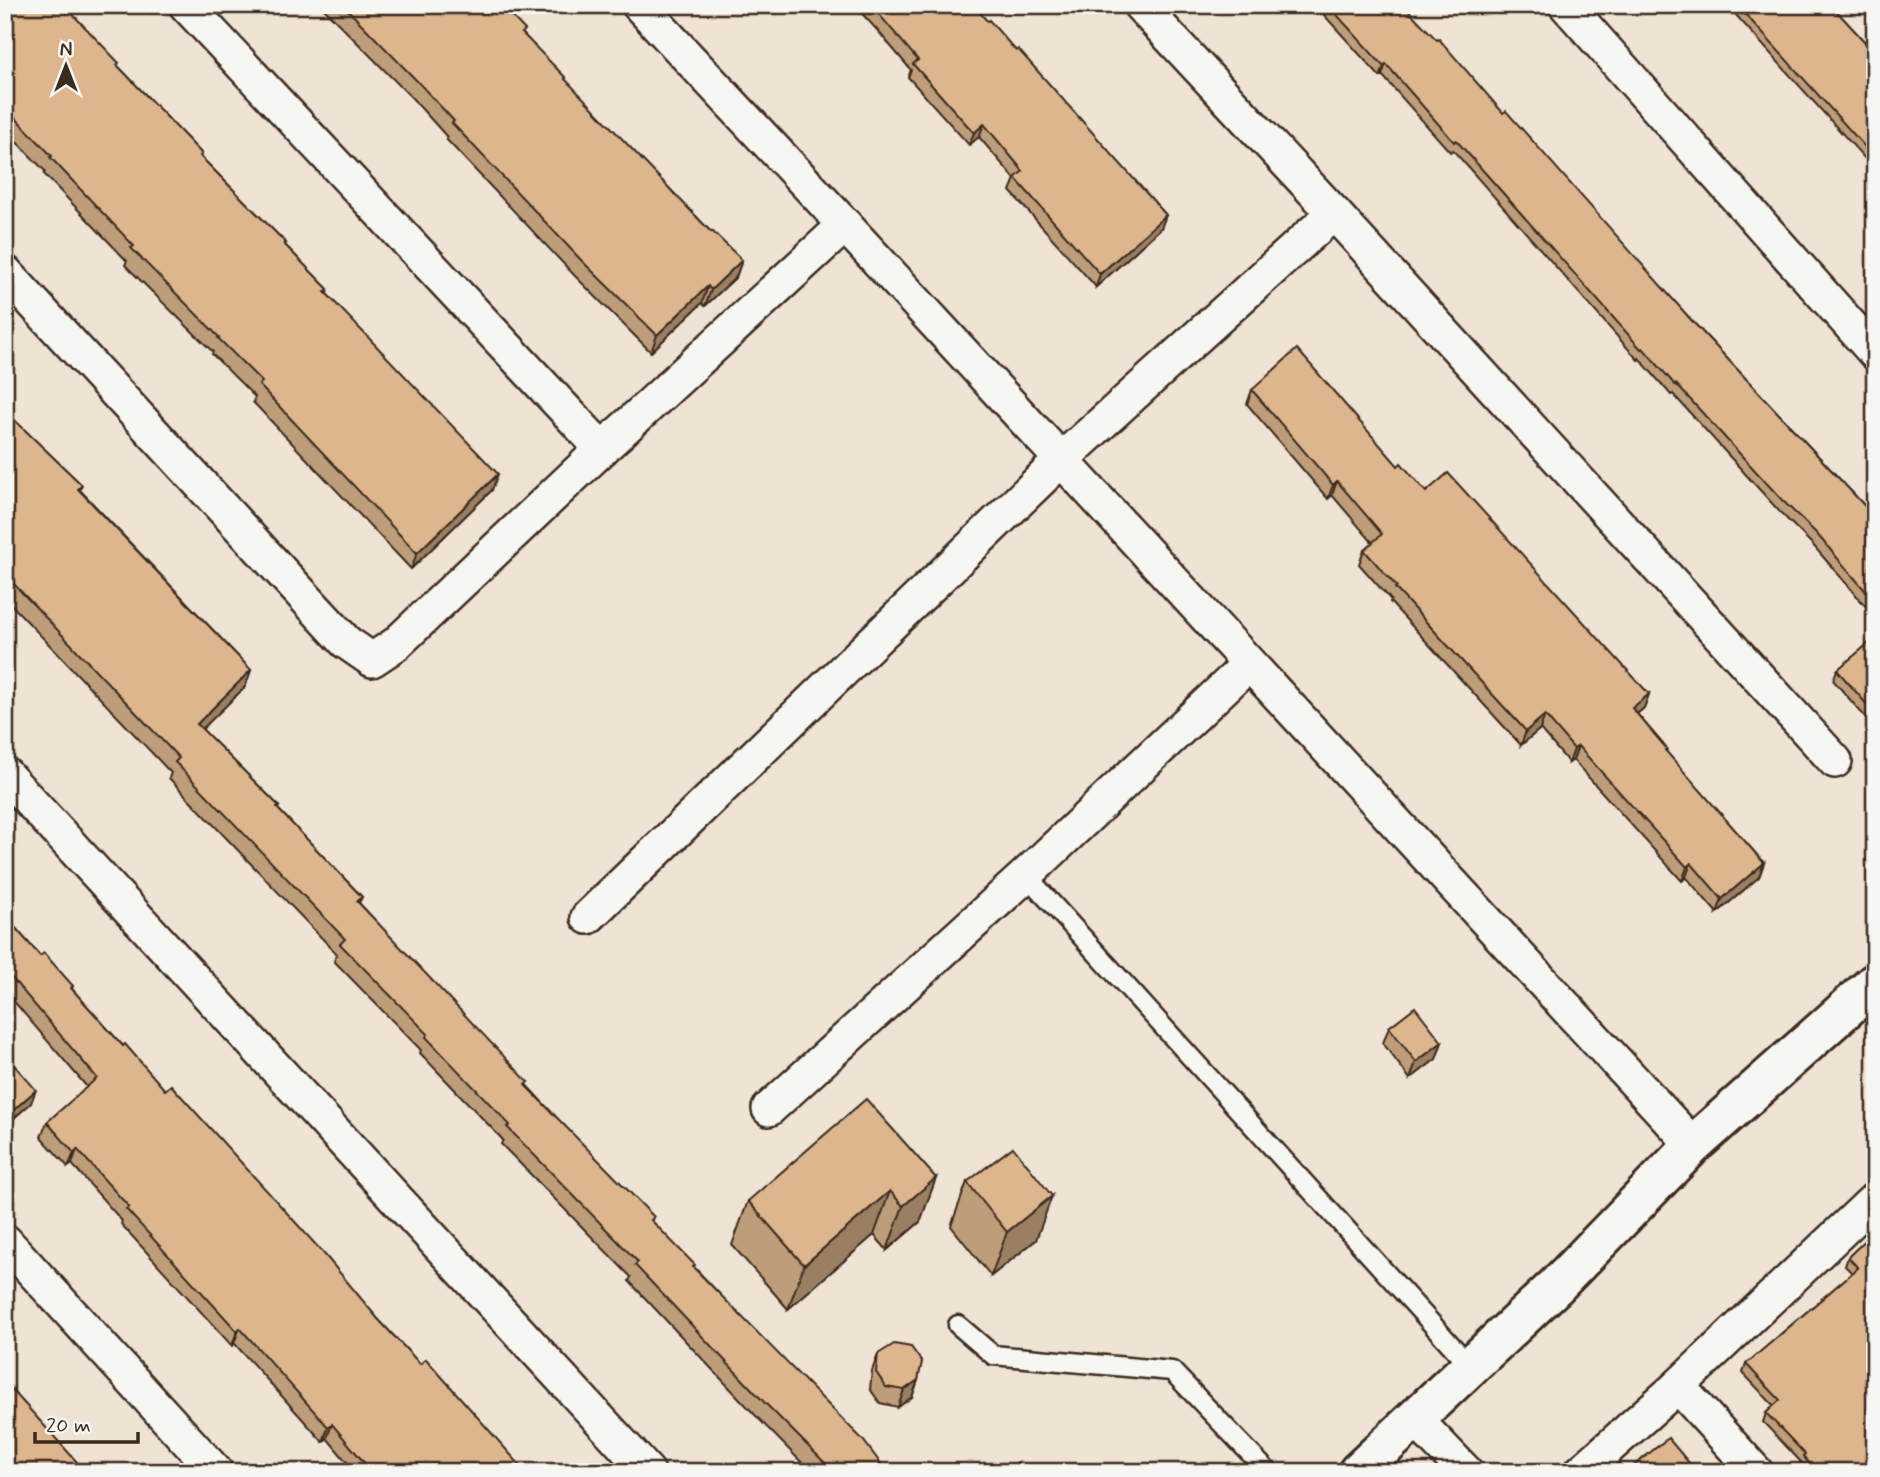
<svg xmlns="http://www.w3.org/2000/svg" width="1880" height="1477" viewBox="0 0 1880 1477" font-family="Mynerve,sans-serif">
	<style>
		.lines { fill: none; stroke-linecap: round; stroke-linejoin: round }
		.service-casing { stroke: #3b2a1e; stroke-width: 23 }
		.minor-casing { stroke: #3b2a1e; stroke-width: 38 }
		.tertiary-casing { stroke: #3b2a1e; stroke-width: 44 }
		.service { stroke: #f6f6f2; stroke-width: 18 }
		.minor { stroke: #f6f6f2; stroke-width: 33 }
		.tertiary { stroke: #f6f6f2; stroke-width: 38 }
		.wall { fill: #be9d7a; stroke: #3b2a1e; stroke-width: 2 }
		.shaded-wall { fill: #9b7f63; stroke: #3b2a1e; stroke-width: 2 }
		.building { fill: #ddb68e; stroke: #3b2a1e; stroke-width: 2 }
	</style>
	<rect width="100%" height="100%" fill="#eee3d4"/>
	<filter id="ink" filterUnits="userSpaceOnUse"><feTurbulence type="fractalNoise" baseFrequency=".0143" numOctaves="2"/><feDisplacementMap in="SourceGraphic" scale="14" xChannelSelector="R" yChannelSelector="G"/><feConvolveMatrix kernelMatrix="1 2 1 2 8 2 1 2 1" color-interpolation-filters="sRGB"/></filter>
	<g filter="url(#ink)">
		<g class="lines">
			<defs>
				<g id="service">
					<polyline points="1026,875 1470,1366"/>
					<polyline points="958,1325 993,1355 1172,1371 1268,1472"/>
				</g>
				<g id="minor">
					<polyline points="186,5 602,449"/>
					<polyline points="639,5 845,225 1693,1145"/>
					<polyline points="1140,5 1334,213 1835,761"/>
					<polyline points="1566,5 1875,353"/>
					<polyline points="5,272 346,642 372,660 396,644 602,449 845,225"/>
					<polyline points="5,774 648,1472"/>
					<polyline points="588,917 1061,460 1334,213"/>
					<polyline points="769,1109 1026,875 1249,664"/>
					<polyline points="5,1241 216,1472"/>
					<polyline points="1678,1386 1756,1472"/>
					<polyline points="1414,1418 1466,1472"/>
					<polyline points="1581,1472 1678,1386 1875,1199"/>
				</g>
				<polyline id="tertiary" points="1358,1472 1556,1286 1693,1145 1875,983"/>
			</defs>
			<!-- service casing -->
			<use href="#service" class="service-casing"/>
			<!-- minor casing -->
			<use href="#minor" class="minor-casing"/>
			<!-- tertiary casing -->
			<use href="#tertiary" class="tertiary-casing"/>
			<!-- service -->
			<use href="#service" class="service"/>
			<!-- minor -->
			<use href="#minor" class="minor"/>
			<!-- tertiary -->
			<use href="#tertiary" class="tertiary"/>
		</g>
		<!-- wall -->
		<g class="wall">
			<polygon points="5,5 118,66 202,154 201,157 286,243 285,245 328,289 327,294 492,490 411,569 253,402 255,397 212,354 213,352 125,265 127,261 44,174 45,171 5,130"/>
			<polygon points="325,5 501,5 523,34 565,80 711,232 742,260 736,277 705,306 702,303 651,352 575,276 446,139 447,137 412,98 324,9"/>
			<polygon points="854,5 920,5 921,7 987,21 1016,51 1166,215 1161,228 1096,287 1010,191 1015,179 979,137 969,145 908,77 911,70 878,31"/>
			<polygon points="1315,5 1403,5 1503,113 1693,322 1875,517 1875,617 1812,544 1778,510 1673,394 1671,395 1639,358 1638,360 1453,150 1450,152 1382,75 1380,77"/>
			<polygon points="1727,5 1831,5 1875,53 1875,170"/>
			<polygon points="1252,390 1398,466 1649,694 1644,708 1637,714 1667,749 1666,752 1764,863 1759,877 1717,913 1686,877 1682,881 1573,760 1569,763 1540,729 1521,745 1390,602 1391,600 1359,564 1364,550 1373,543 1332,495 1328,499 1247,404"/>
			<polygon points="5,411 82,485 80,490 251,670 245,687 202,729 279,806 278,809 362,897 359,903 694,1267 887,1472 811,1472 758,1418 629,1281 631,1277 501,1144 503,1140 420,1053 421,1050 334,961 337,954 169,778 171,773 6,599 8,594 5,591"/>
			<polygon points="1874,635 1875,710 1866,718 1833,680 1837,670 1873,640"/>
			<polygon points="5,916 40,956 73,986 72,989 123,1046 420,1364 526,1472 355,1472 327,1438 323,1442 234,1343 232,1346 121,1224 122,1221 72,1164 68,1167 41,1137 47,1122 87,1087 5,991"/>
			<polygon points="1389,1027 1442,1042 1436,1059 1410,1079 1383,1043"/>
			<polygon points="5,1061 31,1103 5,1126"/>
			<polygon points="936,1178 920,1222 887,1250 874,1235 788,1309 732,1245 748,1201"/>
			<polygon points="967,1182 1036,1240 991,1276 951,1226"/>
			<polygon points="1875,1231 1875,1472 1806,1472 1800,1464 1801,1462 1763,1422 1766,1413 1774,1406 1743,1373 1746,1364 1852,1273 1845,1266 1848,1257"/>
			<polygon points="878,1354 918,1380 912,1397 898,1407 880,1403 870,1389 872,1371"/>
		</g>
		<!-- shaded-wall -->
		<g class="shaded-wall">
			<polygon points="1386,64 1382,75 1380,77 1384,67"/>
			<polygon points="984,124 979,137 969,145 974,133"/>
			<polygon points="1166,215 1161,228 1096,287 1100,274"/>
			<polygon points="742,260 736,277 705,306 711,290"/>
			<polygon points="708,286 702,303 651,352 657,335"/>
			<polygon points="498,474 492,490 411,569 417,553"/>
			<polygon points="1337,481 1332,495 1328,499 1333,485"/>
			<polygon points="251,670 245,687 191,740 197,724"/>
			<polygon points="1649,694 1644,708 1627,722 1632,708"/>
			<polygon points="1875,704 1875,710 1866,718 1870,708"/>
			<polygon points="1545,715 1540,729 1521,745 1526,731"/>
			<polygon points="1578,746 1573,760 1569,763 1574,749"/>
			<polygon points="1691,863 1686,877 1682,881 1687,867"/>
			<polygon points="1764,863 1759,877 1717,913 1722,899"/>
			<polygon points="1442,1042 1436,1059 1410,1079 1416,1062"/>
			<polygon points="36,1090 31,1103 5,1126 9,1114"/>
			<polygon points="77,1149 72,1164 68,1167 74,1153"/>
			<polygon points="936,1178 920,1222 887,1250 903,1206"/>
			<polygon points="890,1191 874,1235 788,1309 804,1265"/>
			<polygon points="1052,1196 1036,1240 991,1276 1007,1232"/>
			<polygon points="240,1328 234,1343 232,1346 237,1331"/>
			<polygon points="918,1380 912,1397 898,1407 904,1390"/>
			<polygon points="332,1424 327,1438 323,1442 328,1427"/>
		</g>
		<!-- building -->
		<g class="building">
			<polygon points="5,5 64,5 119,63 117,65 202,154 200,156 286,243 284,244 328,289 325,292 498,474 417,553 259,385 262,382 218,338 219,337 131,248 134,246 50,157 52,156 5,107"/>
			<polygon points="343,5 501,5 525,30 522,33 566,78 565,79 711,232 712,231 742,260 711,290 708,286 657,335 581,260 452,123 454,121 418,82"/>
			<polygon points="871,5 920,5 921,7 923,5 974,5 987,21 989,20 1016,51 1018,49 1166,215 1100,274 1015,178 1023,171 984,124 974,133 913,64 918,60"/>
			<polygon points="1328,5 1403,5 1437,40 1439,39 1503,113 1506,111 1693,322 1875,517 1875,602 1816,533 1782,500 1676,384 1675,385 1643,348 1641,349 1456,140 1454,142 1386,64 1384,67"/>
			<polygon points="1737,5 1831,5 1875,53 1875,158"/>
			<polygon points="1297,349 1398,466 1401,463 1426,492 1448,473 1649,694 1632,708 1667,749 1665,750 1764,863 1722,899 1691,863 1687,867 1578,746 1574,749 1545,715 1526,731 1395,588 1397,587 1364,550 1382,534 1337,481 1333,485 1252,390"/>
			<polygon points="5,411 82,485 78,489 251,670 197,724 279,806 277,808 362,897 357,901 528,1082 525,1085 654,1217 651,1220 695,1265 693,1267 863,1440 887,1472 834,1472 764,1402 635,1265 638,1262 507,1127 510,1125 426,1037 428,1034 340,944 345,939 175,762 179,758 12,582 15,579 5,569"/>
			<polygon points="1875,638 1875,704 1870,708 1837,670"/>
			<polygon points="5,916 40,956 44,953 73,986 71,988 123,1046 125,1044 165,1090 171,1085 325,1255 378,1319 420,1364 426,1359 526,1472 372,1472 332,1424 328,1427 240,1328 237,1331 126,1209 129,1207 77,1149 74,1153 47,1122 97,1078 5,970"/>
			<polygon points="1415,1007 1442,1042 1416,1062 1389,1027"/>
			<polygon points="9,1059 36,1090 9,1114 5,1110 5,1061"/>
			<polygon points="866,1099 936,1178 903,1206 890,1191 804,1265 748,1201"/>
			<polygon points="1013,1147 1052,1196 1007,1232 967,1182"/>
			<polygon points="1875,1231 1875,1472 1817,1472 1803,1456 1805,1454 1766,1413 1780,1400 1746,1364 1858,1268 1848,1257"/>
			<polygon points="894,1344 911,1347 922,1362 918,1380 904,1390 886,1387 876,1372 878,1354"/>
			<polygon points="5,1382 86,1472 5,1472"/>
			<polygon points="1668,1438 1695,1470 1694,1472 1632,1472 1630,1469"/>
		</g>
	</g>
	<!-- margin -->
	<rect width="1880" height="1477" fill="none" stroke="#f6f6f2" stroke-width="28"/>
	<rect x="14" y="14" width="1852" height="1449" fill="none" stroke="#3b2a1e" stroke-width="2.5" filter="url(#ink)"/>
	<!-- north arrow -->
	<g transform="translate(66 66)" stroke="#f6f6f2" stroke-width="5" paint-order="stroke">
	<path d="M0-5L12 26L0 18L-12 26Z" fill="#3b2a1e"/>
	<text y="-10" font-size="19" font-weight="bold" text-anchor="middle" fill="#3b2a1e">N</text>
	</g>
	<!-- scale -->
	<path d="M35 1432v10h103v-10" fill="none" stroke="#3b2a1e" stroke-width="3.5"/>
	<text x="46" y="1432" font-size="21" fill="#3b2a1e" stroke="#f6f6f2" stroke-width="5" paint-order="stroke">20 m</text>
</svg>
